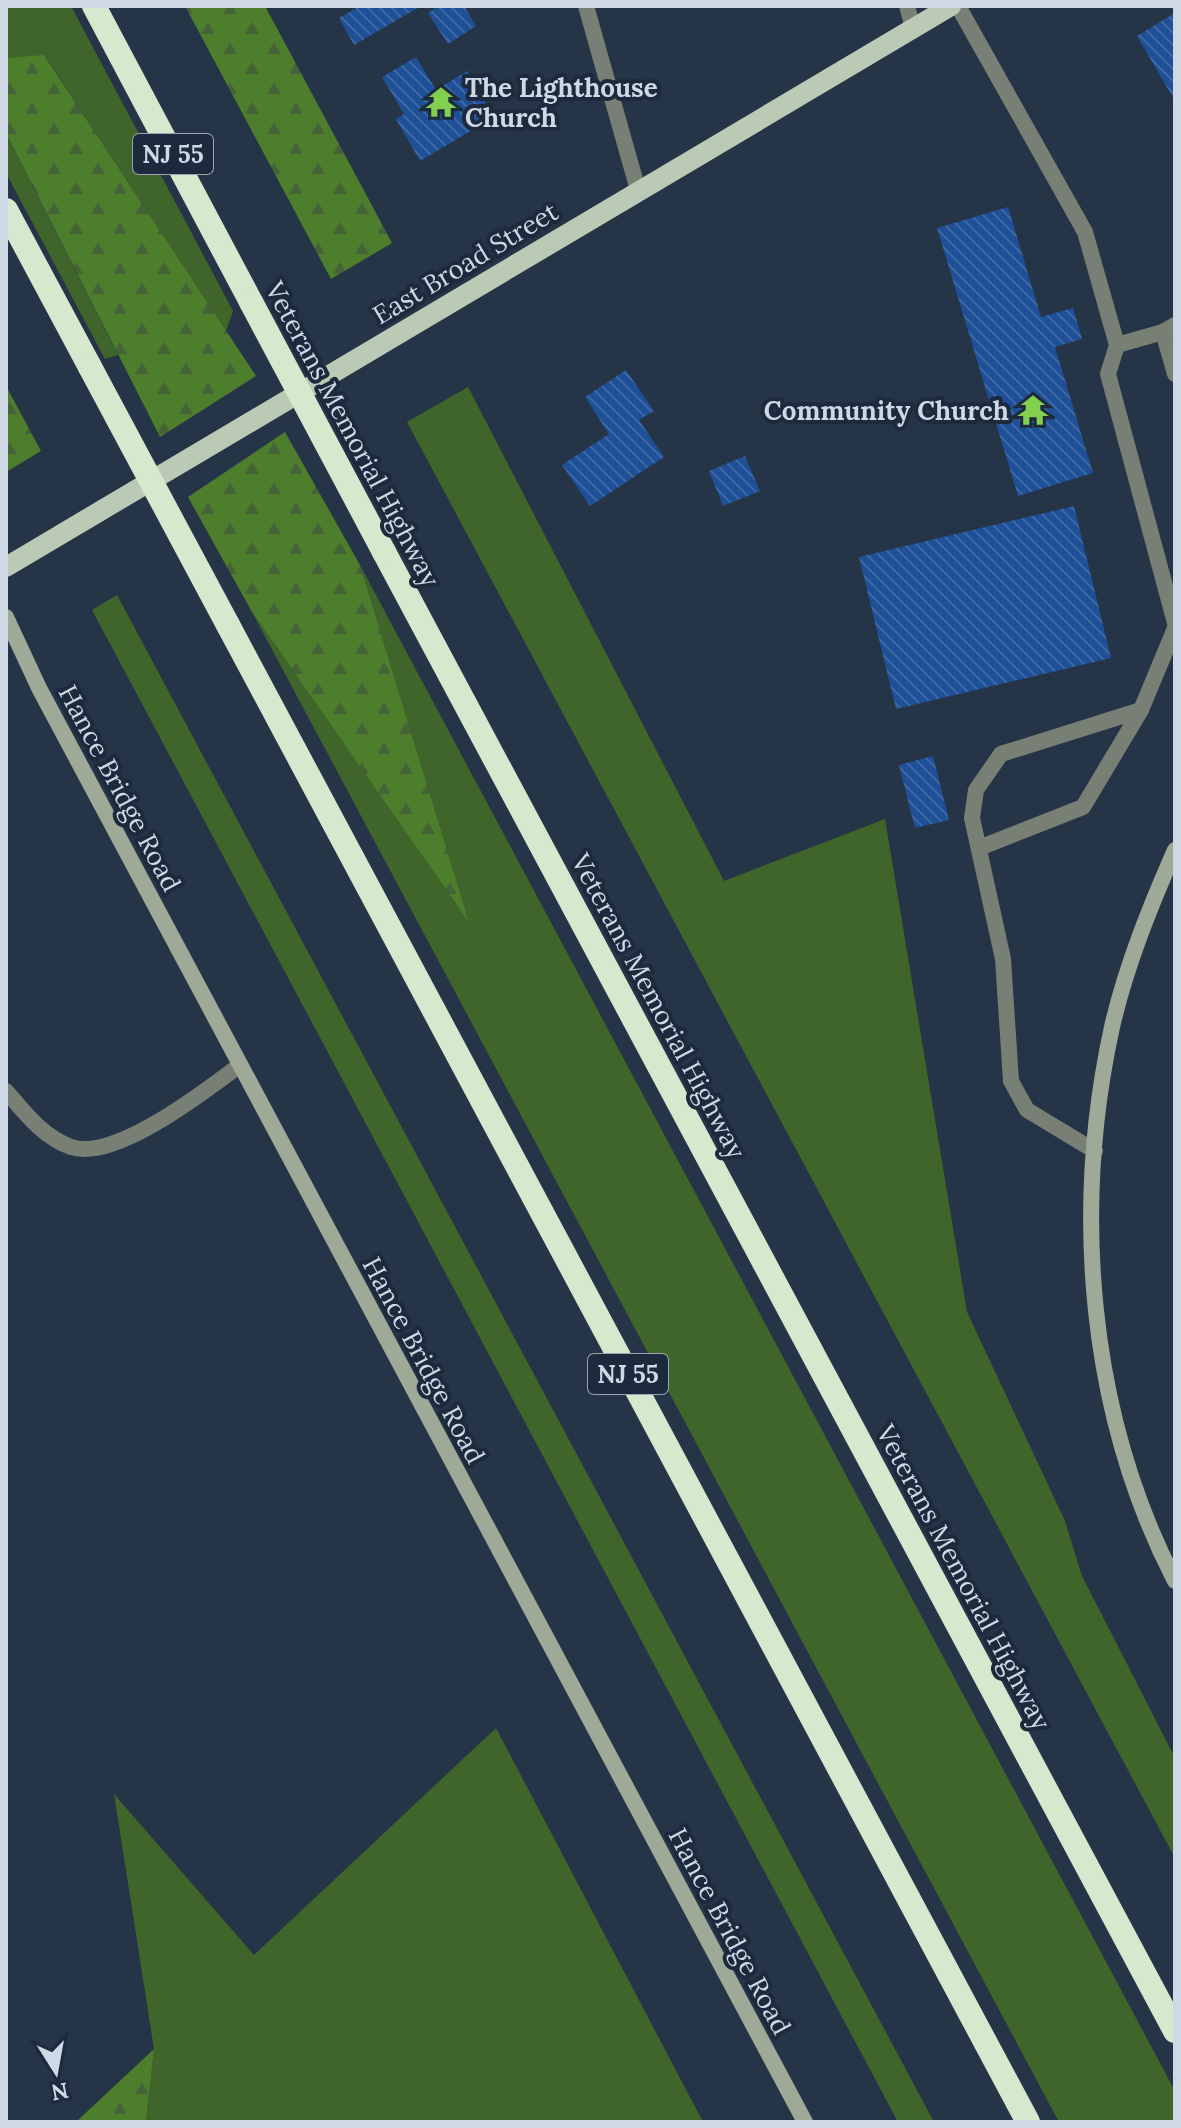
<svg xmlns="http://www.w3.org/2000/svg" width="1181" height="2128" viewBox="0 0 1181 2128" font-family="Lora,serif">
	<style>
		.green { fill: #40652a }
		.forest { fill: url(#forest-firs) }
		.building { fill: url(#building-back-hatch) }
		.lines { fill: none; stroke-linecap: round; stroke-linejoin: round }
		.lane { stroke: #787f74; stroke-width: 16 }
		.street { stroke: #787f74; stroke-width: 16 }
		.secondary { stroke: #9ea998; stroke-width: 16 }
		.primary { stroke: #bbcab4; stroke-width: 20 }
		.highway { stroke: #d6e8cd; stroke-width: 24 }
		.highway-bridge { stroke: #d6e8cd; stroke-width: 24 }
		.labels { text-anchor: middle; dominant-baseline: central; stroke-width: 8; stroke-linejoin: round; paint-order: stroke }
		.shield { fill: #1d2a3d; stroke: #9aa4b3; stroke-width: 2 }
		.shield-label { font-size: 24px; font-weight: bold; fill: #cfd8e5 }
		.poi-label { font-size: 26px; font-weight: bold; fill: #cfd8e5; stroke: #1d2a3d; text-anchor: start }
		.street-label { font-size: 26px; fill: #cfd8e5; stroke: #1d2a3d }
	</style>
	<defs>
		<pattern id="forest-firs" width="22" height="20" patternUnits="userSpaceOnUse" patternTransform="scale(2)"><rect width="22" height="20" fill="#4c7e2b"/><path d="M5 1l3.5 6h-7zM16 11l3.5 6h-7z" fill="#466337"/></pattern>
		<pattern id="building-back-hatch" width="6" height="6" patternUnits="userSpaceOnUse" patternTransform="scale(2)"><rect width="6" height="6" fill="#1e5097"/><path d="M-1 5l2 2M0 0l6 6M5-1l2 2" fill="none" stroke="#3e68a5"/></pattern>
	</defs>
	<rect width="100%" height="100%" fill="#263448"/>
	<!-- green -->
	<g class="green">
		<polygon points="6,6 71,6 233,311 226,331 45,56 6,58"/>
		<polygon points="6,133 118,355 105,359 6,173"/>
		<polygon points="468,387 724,881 885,819 967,1312 1065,1521 1082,1576 1175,1758 1175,1858 407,422"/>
		<polygon points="360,565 1175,2091 1175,2122 1059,2122 252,612 468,919"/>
		<polygon points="117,595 934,2122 898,2122 92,610"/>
		<polygon points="496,1728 703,2122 146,2122 154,2049 114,1794 254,1955"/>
	</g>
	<!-- forest -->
	<g class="forest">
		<polygon points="185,6 265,6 392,243 331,279"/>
		<polygon points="44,55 256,376 160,437 6,133 6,58"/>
		<polygon points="6,386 41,451 6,472"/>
		<polygon points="285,432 360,565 469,922 252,612 188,497"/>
		<polygon points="154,2049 146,2122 76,2122"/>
	</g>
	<!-- building -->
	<g class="building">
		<polygon points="360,6 421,6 354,45 339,18"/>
		<polygon points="439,6 464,6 476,26 448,44 428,13"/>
		<polygon points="1175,13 1175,101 1137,36"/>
		<polygon points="416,57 436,90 467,71 494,117 420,161 396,119 404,114 382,77"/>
		<polygon points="1008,207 1041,317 1073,308 1082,339 1055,347 1093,473 1018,496 937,228"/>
		<polygon points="626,370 654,411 639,420 664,457 590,506 562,465 609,434 585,397"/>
		<polygon points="745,456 760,491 723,506 709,471"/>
		<polygon points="1074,506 1111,658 896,709 859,557"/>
		<polygon points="933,756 949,820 915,828 899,765"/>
	</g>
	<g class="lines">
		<!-- lane -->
		<g class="lane">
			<polyline points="586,6 638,190"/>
			<polyline points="958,6 1085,232 1117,345 1108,374 1175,623"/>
			<polyline points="1175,325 1163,332 1175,374"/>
			<polyline points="1117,345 1163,332"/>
			<polyline points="979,848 1083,807 1141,710"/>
			<path d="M6,1091c19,22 37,46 65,56 44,15 135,-57 169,-82"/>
			<polyline points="1095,1151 1027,1110 1011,1081 1003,959 972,818 976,790 1001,754 1141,710 1175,628"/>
		</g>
		<!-- street -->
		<polyline class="street" points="907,6 913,28"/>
		<!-- secondary -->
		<g class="secondary">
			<polyline points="6,617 39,688 805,2122"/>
			<path d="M1175,850c-25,57 -49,116 -63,177 -40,183 -24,386 63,554"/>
		</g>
		<!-- primary -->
		<polyline class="primary" points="6,567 951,6"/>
		<!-- highway -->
		<g class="highway">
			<polyline points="94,6 251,302"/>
			<polyline points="6,210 90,367"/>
			<polyline points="384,552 1175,2031"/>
			<polyline points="228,625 1028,2122"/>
		</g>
		<!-- highway-bridge -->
		<g class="highway-bridge">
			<polyline points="251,302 384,552"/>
			<polyline points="90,367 228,625"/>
		</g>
	</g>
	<!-- icons -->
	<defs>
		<symbol id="temple-bare" viewBox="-9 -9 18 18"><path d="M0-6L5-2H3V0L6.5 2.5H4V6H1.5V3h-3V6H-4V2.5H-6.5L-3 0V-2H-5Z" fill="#82d04f" stroke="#1d2a3d" stroke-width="2.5" paint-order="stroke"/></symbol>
	</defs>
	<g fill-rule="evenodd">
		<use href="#temple-bare" x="419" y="80" width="44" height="44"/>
		<use href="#temple-bare" x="1011" y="388" width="44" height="44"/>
	</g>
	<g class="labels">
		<!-- shield labels -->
		<g class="shield">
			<rect x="133" y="134" width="80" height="40" rx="6"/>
			<rect x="588" y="1354" width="80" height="40" rx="6"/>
		</g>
		<g class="shield-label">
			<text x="173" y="154">NJ 55</text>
			<text x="628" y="1374">NJ 55</text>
		</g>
		<!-- poi labels -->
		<g class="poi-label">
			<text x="465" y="87">The Lighthouse<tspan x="465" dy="30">Church</tspan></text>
			<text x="1009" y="410" text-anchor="end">Community Church</text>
		</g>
		<!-- street labels -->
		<g class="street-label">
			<text transform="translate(465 263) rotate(-31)">East Broad Street</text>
			<text transform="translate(353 434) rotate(62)">Veterans Memorial Highway</text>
			<text transform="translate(120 788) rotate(62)">Hance Bridge Road</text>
			<text transform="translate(659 1006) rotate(62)">Veterans Memorial Highway</text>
			<text transform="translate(424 1360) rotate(62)">Hance Bridge Road</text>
			<text transform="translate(964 1577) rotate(62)">Veterans Memorial Highway</text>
			<text transform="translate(730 1931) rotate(62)">Hance Bridge Road</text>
		</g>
	</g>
	<!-- border -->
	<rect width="1181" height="2128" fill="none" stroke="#cfd8e5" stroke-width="16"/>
	<!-- north arrow -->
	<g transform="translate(56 2072) rotate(169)" stroke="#1d2a3d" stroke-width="6" paint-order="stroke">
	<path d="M0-6L14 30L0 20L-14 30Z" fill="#cfd8e5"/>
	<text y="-12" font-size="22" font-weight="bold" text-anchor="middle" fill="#cfd8e5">N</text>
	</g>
</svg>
